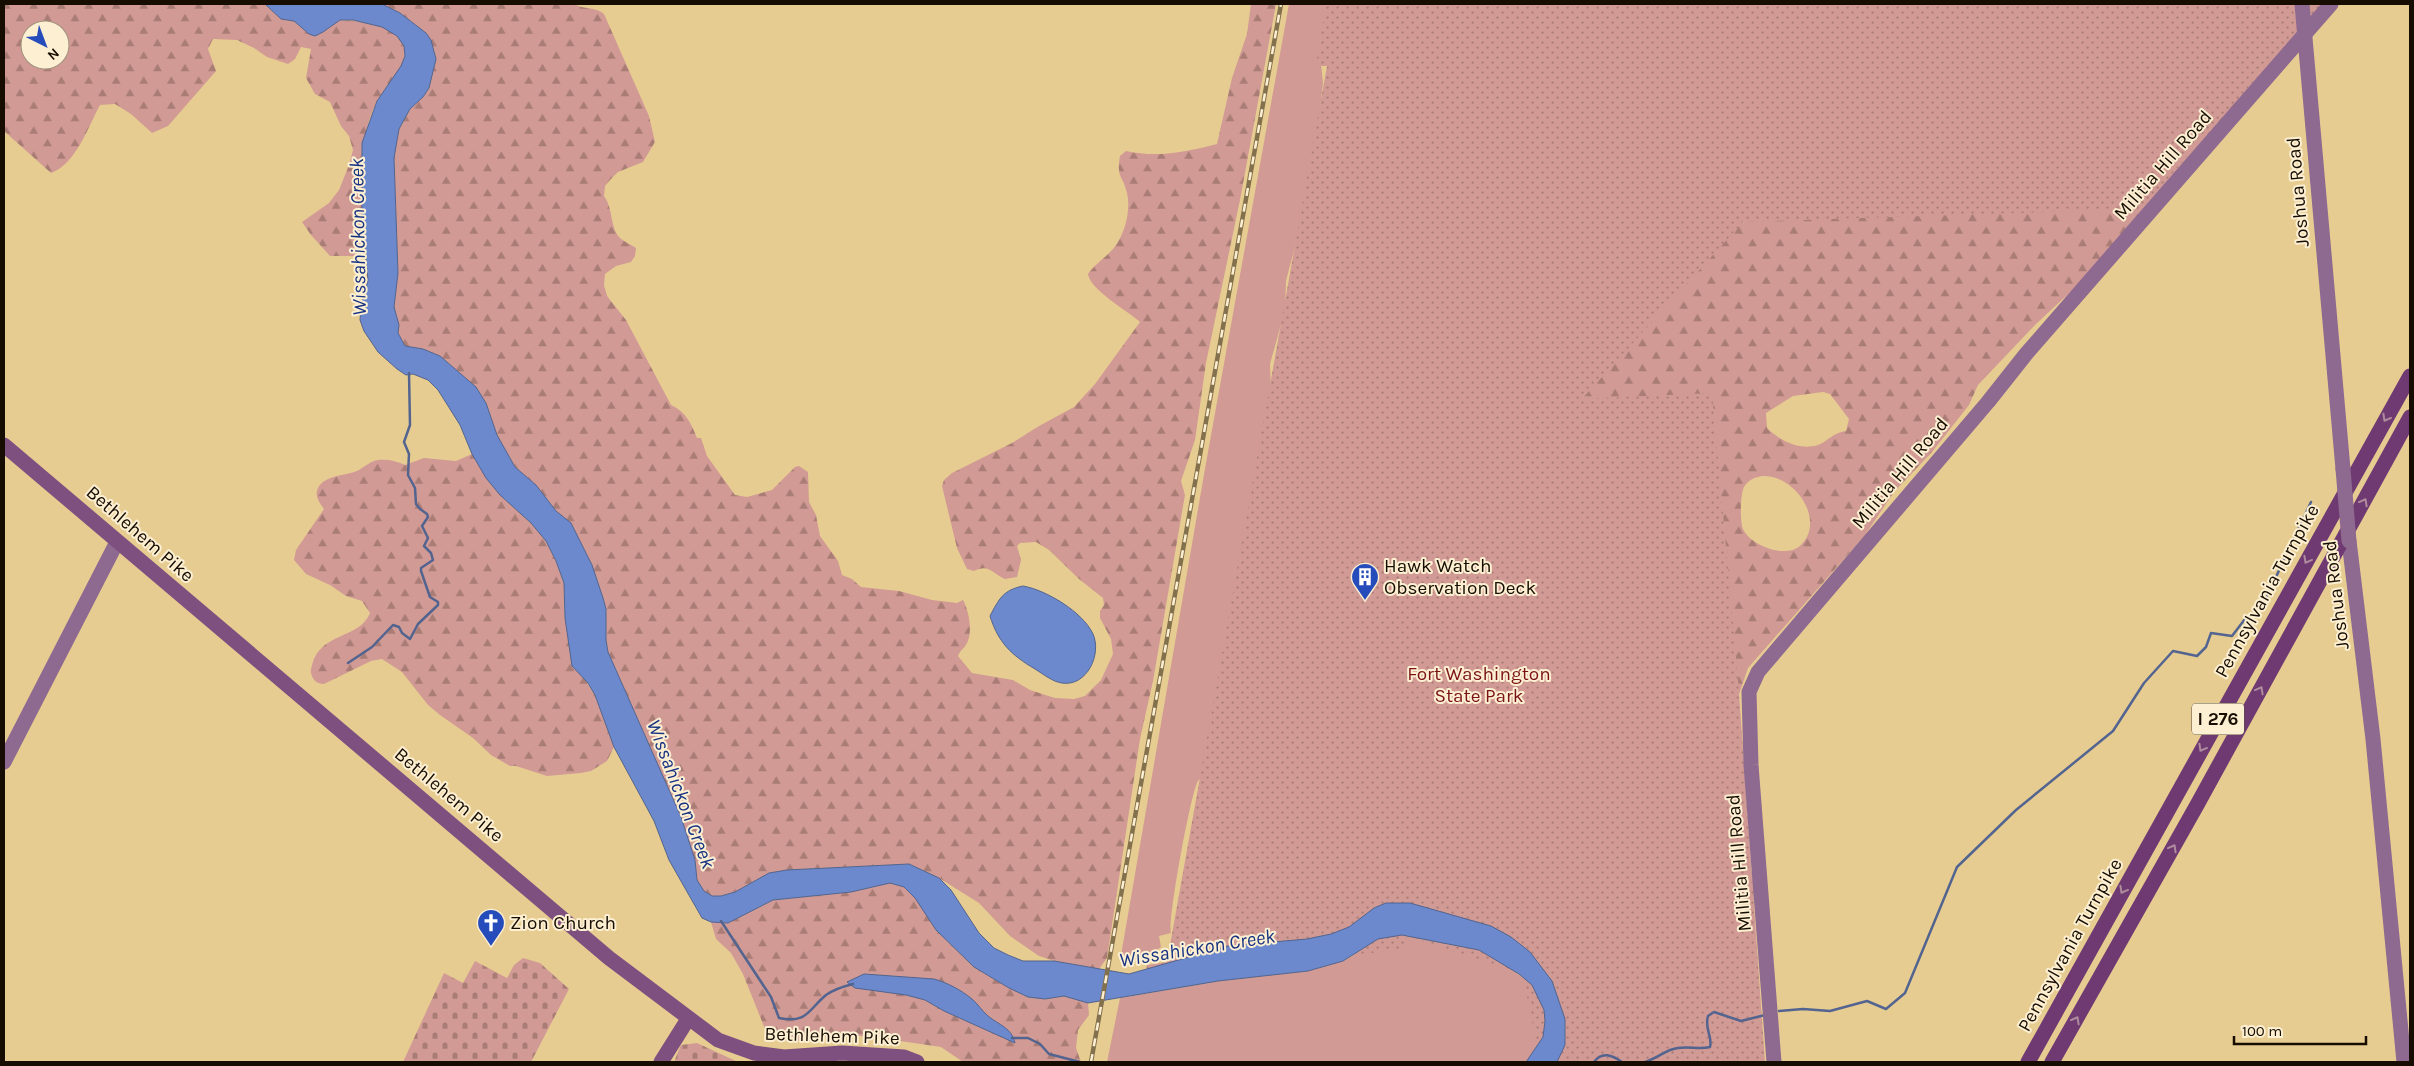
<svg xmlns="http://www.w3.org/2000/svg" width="2414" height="1066" viewBox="0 0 2414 1066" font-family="Karla,sans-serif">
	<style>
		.green { fill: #d19a94 }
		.forest { fill: url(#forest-firs); fill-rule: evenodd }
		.cemetery { fill: url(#cemetery-stones) }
		.park { fill: url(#park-dots) }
		.water { fill: #6b89cc; stroke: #52648f }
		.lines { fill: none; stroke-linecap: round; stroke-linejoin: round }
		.stream { stroke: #52648f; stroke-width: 2.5 }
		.secondary { stroke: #8e6990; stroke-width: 15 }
		.primary { stroke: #7e5080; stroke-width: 15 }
		.highway { stroke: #6f3a72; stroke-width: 15 }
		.rail-casing { stroke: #83704c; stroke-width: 4.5 }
		.rail { stroke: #fcefd2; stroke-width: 2.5; stroke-dasharray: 8; stroke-linecap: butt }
		.secondary-bridge { stroke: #8e6990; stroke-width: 15 }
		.oneway { stroke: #ae8b9d }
		.labels { text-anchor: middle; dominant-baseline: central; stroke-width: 4; stroke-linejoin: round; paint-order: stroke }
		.shield { fill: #fcefd2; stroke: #5b503f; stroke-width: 1 }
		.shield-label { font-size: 18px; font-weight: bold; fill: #160c00 }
		.street-label { font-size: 19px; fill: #160c00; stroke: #fcefd2 }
		.poi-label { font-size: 19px; fill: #160c00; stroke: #fcefd2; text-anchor: start }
		.park-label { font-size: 19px; fill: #7a1216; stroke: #fcefd2 }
		.water-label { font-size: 20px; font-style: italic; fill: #163281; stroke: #fcefd2 }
	</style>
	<defs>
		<pattern id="forest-firs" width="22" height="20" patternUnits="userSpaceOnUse" patternTransform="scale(1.25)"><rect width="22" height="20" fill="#d19a94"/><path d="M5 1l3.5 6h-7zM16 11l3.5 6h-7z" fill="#a97c76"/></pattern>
		<pattern id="cemetery-stones" width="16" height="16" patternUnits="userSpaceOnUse" patternTransform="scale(1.25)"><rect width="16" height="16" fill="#d19a94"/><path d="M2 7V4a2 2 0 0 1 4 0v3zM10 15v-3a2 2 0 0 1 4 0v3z" fill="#a97c76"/></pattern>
		<pattern id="park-dots" width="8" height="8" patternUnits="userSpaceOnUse" patternTransform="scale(1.25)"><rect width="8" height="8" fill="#d19a94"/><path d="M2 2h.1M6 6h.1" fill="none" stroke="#a97c76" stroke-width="1.8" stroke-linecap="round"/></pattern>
	</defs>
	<rect width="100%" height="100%" fill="#e7cc92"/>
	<!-- green -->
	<g class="green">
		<path d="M1289,4h43l-11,60 2,19 -3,26 -20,118 -14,54 -1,29 -15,54 1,25 -64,384c-2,3 -7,5 -9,8 -7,10 -31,142 -27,152l-12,3 2,11c-12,9 -26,15 -41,14l86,-498z"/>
		<path d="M1402,935c47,9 93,17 130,50l11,52 -17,25h-419l13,-64 98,-17 90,-10 35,-10 13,-7z"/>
	</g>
	<!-- forest -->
	<g class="forest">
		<path d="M4,4h261l16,15 13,2 15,13 14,-2 17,-12c20,1 56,3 64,26 7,21 -20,40 -28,57 -23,48 -13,102 -9,153h-37l-19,-21 -9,-13 27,-19 10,-13 10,-25 4,-15 -4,-14 -8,-10 -11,-24 -15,-8 -9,-16 5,-29 -10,-2 -6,12 -7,5 -21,-7 -13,-9 -17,-8 -24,-1 -5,10 8,22 -48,55 -16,7 -21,-19 -16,-10 -15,1c-12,22 -24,59 -49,68l-47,-42zM30,30h30v30h-30z"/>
		<path d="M382,4h192c10,6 21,2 30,10l45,102 6,26 -12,20 -25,10 -8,8 -5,6 -1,10c9,12 6,30 15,41 5,5 11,7 17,11l-1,8 -4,6 -15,4 -11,8 -1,11 3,11 19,24 45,85c15,7 20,18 26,33h4l6,18 28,39 12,2 25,-7 23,-23 4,-1 9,6 1,30 7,13 4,21 18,25 4,14 10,4 9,8 38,4 33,9 25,3 6,-3c6,11 10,31 4,43 -2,5 -7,7 -9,13l14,17 41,7 17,10 25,8 19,1 11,-3 16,-16 12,-26 -2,-15 -11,-21v-7l4,-6 -1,-7 -24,-19 -30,-29 -13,-8 -16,1 -3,3 4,14 -4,17 -12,2c-12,-5 -16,-16 -31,-8l-7,-2 -10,-21 -15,-62 2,-6 8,-7 60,-30 27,-17 35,-19 21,-23 45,-62c-12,-11 -50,-32 -52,-48 7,-10 17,-16 25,-25 12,-14 18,-39 14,-56 -4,-18 -11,-15 -7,-37l6,-5c32,7 60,1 91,-7l15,-66 15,-44 4,-30h25l-36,196 -34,163 -11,77 -14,41 4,14 -32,186 -13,58 -33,219 -8,11 -45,-8 -15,-5 -29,-20 -31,-33 -40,-25 -30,-14 -122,6 -18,3 -34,19 -14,4h-9l-8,-5 -7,-11 -2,-20 -14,-43 -73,-165 -2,-12v-31l-3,-11 -11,-33 -21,-41 -15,-13 -20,-26 -21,-18 -18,-32 -11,-32 -10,-16 -36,-31 -17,-7 -18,-3 -7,-13 1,-8 -5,-18 4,-34 -4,-115 5,-29 11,-20 13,-12 6,-9 7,-29 -2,-10 -8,-16 -26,-20z"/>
		<path d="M2295,20v14l-216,250 -44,41 -57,60 -9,20 -37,47 -38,40 -29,43 -117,133 -11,32 14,170 3,16 -2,43 -202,-491 159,-203zM1823,392l7,2 19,25 -3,12c-16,3 -17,10 -28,14 -18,6 -39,-5 -51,-17l-1,-15 27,-17zM1763,476c32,-1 64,45 37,70 -15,13 -50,-1 -57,-17 -3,-7 -3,-34 1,-42 4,-7 11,-10 19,-11z"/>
		<path d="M472,454l28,41 31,28 15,18 10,20 8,22 1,35 5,29 12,28 13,20 19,52 -7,14 -16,10 -10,2 -34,3 -31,-10h-6l-19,-11 -18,-17 -33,-23 -12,-10 -26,-33 -20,-13 -11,2 -47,23c-5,0 -10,-2 -12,-8 -2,-4 -1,-7 0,-11 8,-33 48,-26 58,-52l-8,-12 -16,-5 -16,-11 -24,-11 -12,-14 2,-10 28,-41c-3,-4 -9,-12 -7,-18 4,-16 28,-15 40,-20 7,-4 14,-10 21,-11 11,-1 18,1 27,5l19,-7 32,3z"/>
		<polygon points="890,883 904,887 916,898 936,930 974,967 1009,988 1045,999 1064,996 1088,1003 1089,1015 1078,1030 1076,1048 1081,1062 963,1062 941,1047 866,1036 812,1037 797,1041 769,1039 743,974 731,953 716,939 711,922 728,923 773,900 851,892"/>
	</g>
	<!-- cemetery -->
	<g class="cemetery">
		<polygon points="523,958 540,963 569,989 531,1062 403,1062 444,973 463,983 475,961 507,978 514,965"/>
		<polygon points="697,1043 738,1062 674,1062 681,1045"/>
	</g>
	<!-- park -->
	<polygon class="park" points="1326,4 2322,4 2141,209 1743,222 1582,399 1712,393 1738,679 1765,1062 1538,1062 1540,1057 1522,973 1404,936 1405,948 1143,987 1147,965 1167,962 1327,66 1316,66"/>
	<!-- water -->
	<g class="water">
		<polygon points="265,4 382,4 400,13 426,33 431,40 436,59 429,88 423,97 410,109 405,118 399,129 394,158 398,273 394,307 399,325 398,333 405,346 423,349 440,356 476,387 486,403 497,435 515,467 536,485 556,511 571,523 592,565 603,598 606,609 606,640 608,652 681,817 695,860 697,880 704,891 712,896 721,896 735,892 769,873 787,870 909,864 939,878 951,890 979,933 994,948 1008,955 1023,961 1054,961 1129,974 1228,946 1307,939 1331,934 1349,927 1374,908 1386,903 1410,903 1491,926 1511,937 1530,952 1552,981 1565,1019 1565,1045 1557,1062 1526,1062 1543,1037 1545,1021 1544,1010 1532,985 1519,974 1479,950 1402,935 1378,939 1343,961 1308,971 1218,981 1088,1003 1064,996 1045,999 1028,997 1009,988 974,967 936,930 915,898 904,887 890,883 851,892 773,900 728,923 711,922 702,918 669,860 654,821 614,747 595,695 588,683 572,666 565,618 564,583 556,561 546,541 531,523 500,495 486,478 472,454 460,425 438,390 428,380 413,374 406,375 397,369 378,352 364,331 360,320 361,306 368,280 362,218 362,143 377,101 401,66 405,56 404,46 397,36 382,27 353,20 340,20 323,32 315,36 309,34 294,21 281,19"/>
		<path d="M1023,586c23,4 60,26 70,48 9,20 -6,53 -31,49 -9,-1 -19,-9 -27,-14 -24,-14 -37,-27 -45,-53 9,-17 13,-26 33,-30z"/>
		<path d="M864,974l70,5c14,4 27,11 38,20 6,5 10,12 16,17 11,9 24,12 27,27l-71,-32 -19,-11 -19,-5 -51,-7 -8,-6z"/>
	</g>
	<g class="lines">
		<!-- stream -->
		<g class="stream">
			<polyline points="348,663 372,647 393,625 399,627 402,633 410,639 418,624 438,605 438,602 430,597 421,571 421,568 433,560 431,553 424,546 428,538 422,526 428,517 427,514 420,509 416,504 415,488 408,475 409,454 404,442 410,425 409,373"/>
			<path d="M721,921l50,76 8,21c28,6 29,-8 47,-23 7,-5 19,-9 27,-11"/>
			<polyline points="1779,1011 1803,1009 1830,1011 1867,1001 1886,1009 1905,993 1957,867 2016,810 2113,731 2144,683 2173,651 2197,656 2206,647 2211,633 2232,636 2245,619 2261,609 2311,502"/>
			<polyline points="1012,1038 1028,1038 1040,1044 1049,1054 1080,1062"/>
			<path d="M1594,1062c8,-11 18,-7 28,0"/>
			<path d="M1645,1062c12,-3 21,-13 33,-14 12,-2 21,2 32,-1 3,-10 -6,-18 -2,-31l6,-4 27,9 24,-6"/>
		</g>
		<!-- secondary -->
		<g class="secondary">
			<polyline points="2302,4 2343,469"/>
			<polyline points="2349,541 2373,739 2404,1062"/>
			<polyline points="4,762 117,542"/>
			<polyline points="1774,1062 1751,765 1749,692 1758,672 1988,402 2026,354 2331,4"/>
		</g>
		<!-- primary -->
		<g class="primary">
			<polyline points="4,445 609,958 718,1040 754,1053 784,1057 842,1053 904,1057 917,1062"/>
			<polyline points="661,1062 688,1019"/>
		</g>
		<!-- highway -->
		<g class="highway">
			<polyline points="2028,1062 2410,376"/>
			<polyline points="2052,1062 2197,805 2410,417"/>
		</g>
		<defs>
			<polyline id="rail" points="1091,1062 1281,4"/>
		</defs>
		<!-- rail casing -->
		<use href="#rail" class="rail-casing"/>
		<!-- rail -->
		<use href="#rail" class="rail"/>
		<!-- secondary-bridge -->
		<polyline class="secondary-bridge" points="2343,469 2349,541"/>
	</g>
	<!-- one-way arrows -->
	<defs><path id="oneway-chevron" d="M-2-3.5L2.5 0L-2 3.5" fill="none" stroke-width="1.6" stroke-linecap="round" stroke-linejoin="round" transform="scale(1.25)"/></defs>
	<g class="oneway">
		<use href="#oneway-chevron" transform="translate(2386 418) rotate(119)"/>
		<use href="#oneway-chevron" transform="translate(2364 502) rotate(-61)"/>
		<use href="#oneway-chevron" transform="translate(2307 560) rotate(119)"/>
		<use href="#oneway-chevron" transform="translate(2260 690) rotate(-61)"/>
		<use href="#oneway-chevron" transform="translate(2202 748) rotate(119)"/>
		<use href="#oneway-chevron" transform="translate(2173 848) rotate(-61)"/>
		<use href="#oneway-chevron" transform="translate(2123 890) rotate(119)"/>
		<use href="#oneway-chevron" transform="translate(2076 1020) rotate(-61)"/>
	</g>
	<!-- icons -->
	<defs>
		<symbol id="building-pin" viewBox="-11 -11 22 30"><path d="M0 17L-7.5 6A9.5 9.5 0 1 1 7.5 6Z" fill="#264cbb" stroke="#fcefd2"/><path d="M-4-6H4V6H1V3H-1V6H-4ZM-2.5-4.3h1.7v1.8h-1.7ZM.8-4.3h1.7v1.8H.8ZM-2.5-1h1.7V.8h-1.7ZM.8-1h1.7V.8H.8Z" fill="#fff"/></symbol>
		<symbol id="church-pin" viewBox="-11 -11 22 30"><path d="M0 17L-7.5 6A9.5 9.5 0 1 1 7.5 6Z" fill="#264cbb" stroke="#fcefd2"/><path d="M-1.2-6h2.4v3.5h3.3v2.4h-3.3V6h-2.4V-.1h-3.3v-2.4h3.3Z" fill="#fff"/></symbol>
	</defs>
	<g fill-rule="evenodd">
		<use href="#building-pin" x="1349" y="561" width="32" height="43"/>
		<use href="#church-pin" x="475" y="907" width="32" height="43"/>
	</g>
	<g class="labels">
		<!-- shield labels -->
		<rect class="shield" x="2192" y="703.5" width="52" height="31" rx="4"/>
		<g class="shield-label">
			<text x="2218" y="719">I 276</text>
		</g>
		<!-- street labels -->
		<g class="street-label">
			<text transform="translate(2163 165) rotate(-49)">Militia Hill Road</text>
			<text transform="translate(2298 192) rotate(-95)">Joshua Road</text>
			<text transform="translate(1900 473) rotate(-50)">Militia Hill Road</text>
			<text transform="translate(140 534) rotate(41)">Bethlehem Pike</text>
			<text transform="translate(2267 591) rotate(-61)">Pennsylvania Turnpike</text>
			<text transform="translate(2336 595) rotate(-97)">Joshua Road</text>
			<text transform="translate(449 795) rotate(40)">Bethlehem Pike</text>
			<text transform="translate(1739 863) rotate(-95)">Militia Hill Road</text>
			<text transform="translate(2070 945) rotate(-61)">Pennsylvania Turnpike</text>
			<text transform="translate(832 1036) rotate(2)">Bethlehem Pike</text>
		</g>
		<!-- poi labels -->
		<g class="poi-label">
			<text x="1384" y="566">Hawk Watch<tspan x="1384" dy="22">Observation Deck</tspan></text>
			<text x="510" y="923">Zion Church</text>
		</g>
		<!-- park labels -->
		<g class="park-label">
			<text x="1479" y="674">Fort Washington<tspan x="1479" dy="22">State Park</tspan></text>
		</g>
		<!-- water labels -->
		<g class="water-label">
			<text transform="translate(358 237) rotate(-91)">Wissahickon Creek</text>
			<text transform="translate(681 794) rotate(69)">Wissahickon Creek</text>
			<text transform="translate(1197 948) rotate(-9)">Wissahickon Creek</text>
		</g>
	</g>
	<!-- border -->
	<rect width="2414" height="1066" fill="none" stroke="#160c00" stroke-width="10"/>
	<!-- north arrow -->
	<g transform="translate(45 45) rotate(138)"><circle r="24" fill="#fcefd2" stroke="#a0947e"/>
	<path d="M0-4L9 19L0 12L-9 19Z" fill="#264cbb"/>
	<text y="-8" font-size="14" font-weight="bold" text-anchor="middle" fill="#160c00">N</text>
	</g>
	<!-- scale -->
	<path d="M2234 1036v8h132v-8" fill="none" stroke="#160c00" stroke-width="2.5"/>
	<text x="2242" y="1036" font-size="15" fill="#160c00" stroke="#fcefd2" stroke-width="4" paint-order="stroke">100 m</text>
</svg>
